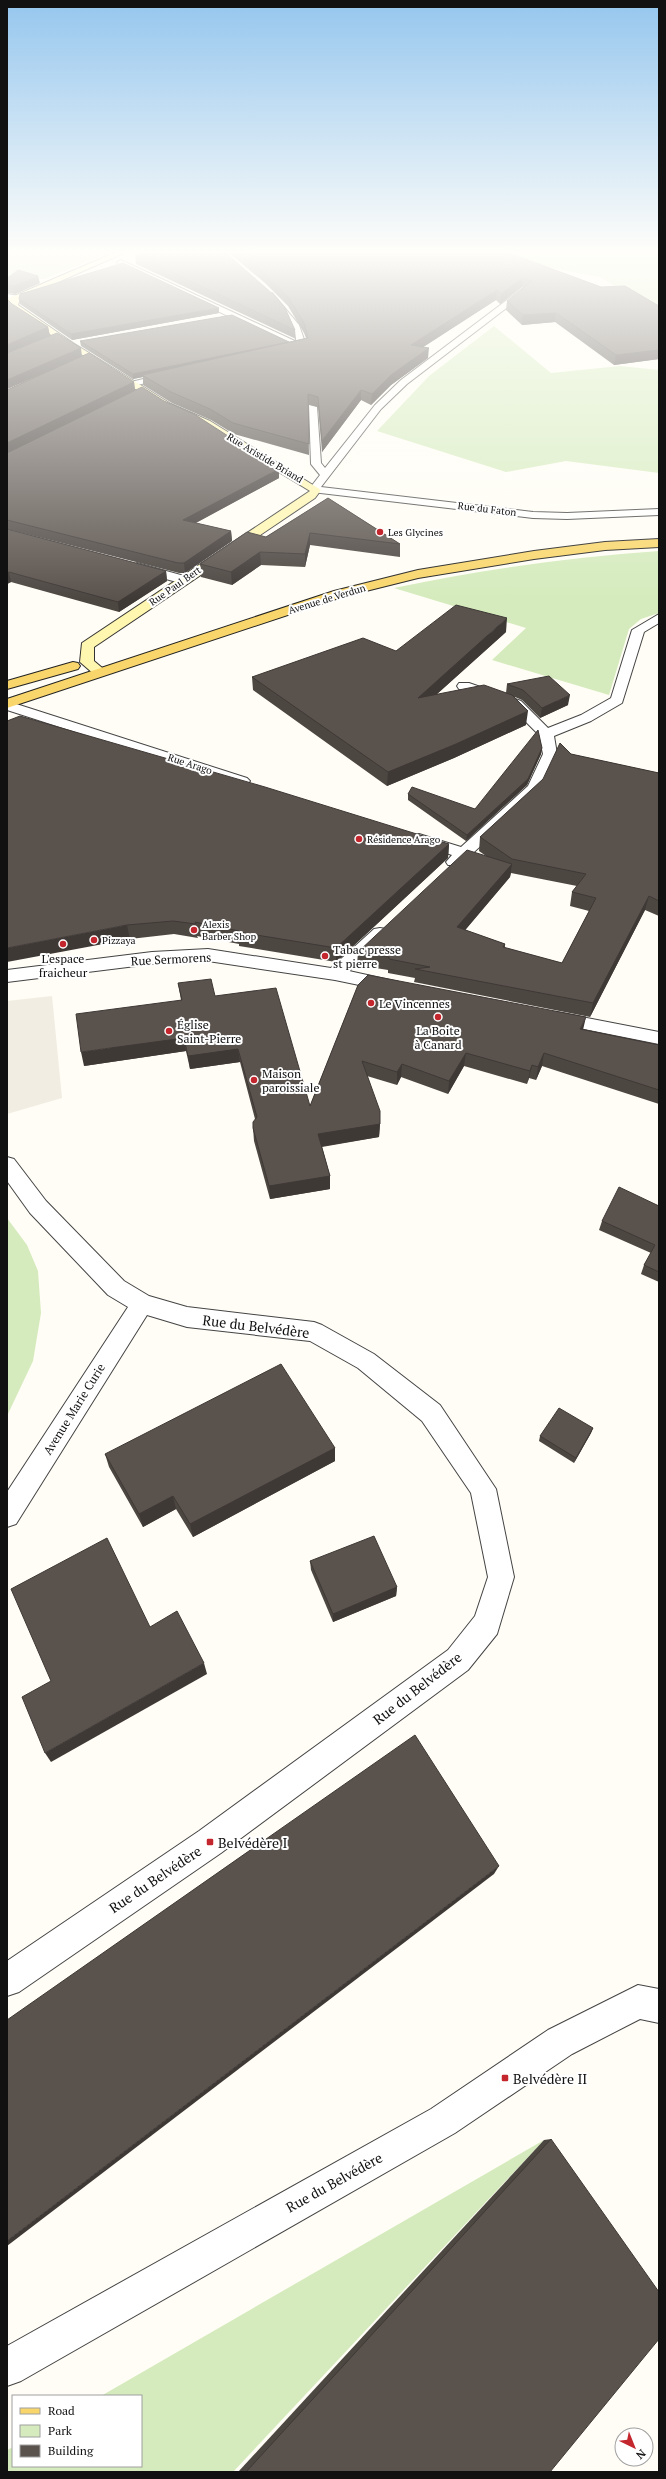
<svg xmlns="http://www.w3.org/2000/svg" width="666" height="2479" viewBox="0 0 666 2479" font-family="'PT Serif',serif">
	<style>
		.green { fill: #d5ebbd }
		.cemetery { fill: #d9e3c4 }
		.plaza { fill: #f1ede2 }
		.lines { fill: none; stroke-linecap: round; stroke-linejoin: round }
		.minor-casing { stroke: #444; stroke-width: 2 }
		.secondary-casing { stroke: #333; stroke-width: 2 }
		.primary-casing { stroke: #222; stroke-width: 2 }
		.minor { fill: #fff; fill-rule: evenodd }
		.secondary { fill: #fff6b0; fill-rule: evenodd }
		.primary { fill: #f9d66b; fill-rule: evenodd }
		.wall { fill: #4d4742; fill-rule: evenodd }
		.shaded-wall { fill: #3f3936 }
		.building { fill: #5a524d; stroke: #3f3936 }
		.poi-dot { fill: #c4262e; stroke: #fff; stroke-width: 1.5 }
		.labels { text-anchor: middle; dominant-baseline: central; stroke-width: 4; stroke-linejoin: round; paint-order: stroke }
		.far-street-label { font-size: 10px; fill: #111; stroke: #fff }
		.far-poi-label { font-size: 10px; fill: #111; stroke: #fff; text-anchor: start }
		.poi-label { font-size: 12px; fill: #111; stroke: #fff; text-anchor: start }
		.street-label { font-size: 12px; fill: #111; stroke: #fff }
		.near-street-label { font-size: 14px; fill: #111; stroke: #fff }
		.near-poi-label { font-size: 14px; fill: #111; stroke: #fff; text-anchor: start }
	</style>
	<rect width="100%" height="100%" fill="#fffdf5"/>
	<!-- green -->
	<g class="green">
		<polygon points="397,253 659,253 659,313 600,277 518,262"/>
		<polygon points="494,326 551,373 620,366 659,370 659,473 566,461 506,472 377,431 429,376"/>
		<path d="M659,551v62l-18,6 -12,10 -20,66 -117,-35 34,-32 -132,-40c87,-18 176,-31 265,-37z"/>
		<polygon points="7,1218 27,1245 38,1271 41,1313 33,1361 7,1416"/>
		<polygon points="544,2140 233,2472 7,2472 7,2450 13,2447 13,2466 141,2466 141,2396 101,2396"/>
	</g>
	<!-- cemetery -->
	<polygon class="cemetery" points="7,253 109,253 44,279 7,278"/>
	<!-- plaza -->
	<polygon class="plaza" points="52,996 62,1098 7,1114 7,1001"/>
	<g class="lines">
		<defs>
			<g id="minor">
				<polygon points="121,260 297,342 291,325 265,295 272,293 299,325 307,348 300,350 118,264 117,262"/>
				<polygon points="523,288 530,290 407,384 381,409 321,487 533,512 567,513 659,509 659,515 567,519 533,518 312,492 310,488 320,475 311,464 309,405 317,407 321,463 325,468 375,405 401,380"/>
				<polygon points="7,294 19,296 20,298 16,300 7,298"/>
				<polygon points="172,372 177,375 175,377 132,386 127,383"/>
				<polygon points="137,563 188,577 190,580 184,584 133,570 131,567"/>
				<polygon points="659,614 659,623 644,632 622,703 591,721 554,736 557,754 540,791 460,865 448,865 446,862 452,855 413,842 411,839 413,836 419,834 461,847 528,786 543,754 539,735 511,707 459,689 457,686 459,683 469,683 521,701 548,728 581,715 611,698 632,630"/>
				<polygon points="7,701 247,778 250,781 247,784 237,784 7,710"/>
				<polygon points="380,928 386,929 389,933 386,937 349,971 399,982 402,986 399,990 393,992 335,980 208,961 152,964 7,982 7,970 152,952 208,949 331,968 374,929"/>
				<polygon points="556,1012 659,1032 659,1044 549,1022 547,1018 549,1014"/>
				<polygon points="7,1157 14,1159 46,1201 124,1281 149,1296 187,1307 314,1322 322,1325 374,1354 440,1405 496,1489 514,1577 497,1634 468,1670 221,1853 19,1992 7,1996 7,1961 199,1831 448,1650 475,1616 488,1577 471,1493 422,1421 358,1368 310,1341 187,1327 147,1315 16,1524 7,1527 7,1492 128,1307 108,1295 30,1213 7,1181"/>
				<polygon points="638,1985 659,1989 659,2023 640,2019 572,2054 455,2133 21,2381 7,2386 7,2346 431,2109 548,2030"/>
			</g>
			<polygon id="secondary" points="114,253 124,253 20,299 18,305 73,343 171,404 210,421 321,490 315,498 94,647 94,661 107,672 100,676 95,675 80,662 82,643 310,491 202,425 165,408 14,311 10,304 7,304 7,299"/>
			<g id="primary">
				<polygon points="659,539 659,547 605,550 534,559 418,578 342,597 7,708 7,699 334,591 418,570 534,551 605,542"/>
				<polygon points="73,662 78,663 80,666 78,669 7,689 7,681"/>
			</g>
		</defs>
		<!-- minor casing -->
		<use href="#minor" class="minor-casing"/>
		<!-- secondary casing -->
		<use href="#secondary" class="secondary-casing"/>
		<!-- primary casing -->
		<use href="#primary" class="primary-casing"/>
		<!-- minor -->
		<use href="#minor" class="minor"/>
		<!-- secondary -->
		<use href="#secondary" class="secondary"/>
		<!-- primary -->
		<use href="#primary" class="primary"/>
	</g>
	<!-- wall -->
	<g class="wall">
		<polygon points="229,253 509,253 601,287 659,306 659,359 614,365 555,322 522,325 506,310 507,301 524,288 522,287 500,304 496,300 423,347 428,358 391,385 371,405 361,400 322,452 318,407 308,404 309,455 234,434 211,420 172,403 143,385 143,377 133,379 81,346 80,341 289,342 306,338 304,333 288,306 265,283"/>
		<polygon points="135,255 295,330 296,339 136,264"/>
		<polygon points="7,277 40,283 15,294 7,293"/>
		<polygon points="7,299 12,304 48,327 50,336 34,343 82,356 134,382 135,391 279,478 196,523 231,531 232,541 185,573 179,573 7,529 7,390 49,371 7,389"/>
		<polygon points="19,299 219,313 72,340 20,304"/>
		<polygon points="328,498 400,544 400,557 310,545 305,567 261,565 232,585 201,577 200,564 266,537"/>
		<polygon points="7,529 166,571 167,581 119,612 11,582 7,584"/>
		<polygon points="506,632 437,694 506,693 507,684 568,705 540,718 522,700 515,697 526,725 454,758 387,786 253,690 252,677 396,651"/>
		<polygon points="7,721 449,844 448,858 336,962 239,946 239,944 197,936 198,938 174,934 130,939"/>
		<polygon points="542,748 541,754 527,785 466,841 408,800 408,794 475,809"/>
		<path d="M571,754l88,19v143l-14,-6 -55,107 -176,-35 1,-4 -27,-5v-3l-31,-5 1,-13 128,-96 -7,-5 1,-14zM511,873l66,13 -5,6 -2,14 19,5 -27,52 -57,-15v-4l-40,-14 45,-53z"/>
		<polygon points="178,983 215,996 310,1106 358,985 583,1029 659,1045 659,1104 542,1066 536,1080 529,1078 527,1084 464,1066 448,1094 401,1077 397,1085 367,1076 380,1124 379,1137 322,1147 330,1176 330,1189 270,1199 254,1141 253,1128 255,1119 240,1062 190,1069 186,1051 84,1066 181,1000"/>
		<polygon points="659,1206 659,1282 641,1274 644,1265 651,1253 599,1230 602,1221"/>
		<polygon points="593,1428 591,1433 574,1463 539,1441 540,1436"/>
		<polygon points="335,1448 335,1461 193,1537 176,1509 143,1527 109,1467 105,1454"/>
		<polygon points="310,1561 397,1587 396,1596 333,1622 311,1570"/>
		<polygon points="551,2139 550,2472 238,2472 544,2140"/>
	</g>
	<!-- shaded-wall -->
	<g class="shaded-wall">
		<polygon points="38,276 40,283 15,294 14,286"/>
		<polygon points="523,278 522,287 500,304 501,294"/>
		<polygon points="497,290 496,300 411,355 411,345"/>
		<polygon points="219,308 219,313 72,340 71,334"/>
		<polygon points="556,313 555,322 522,325 523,315"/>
		<polygon points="48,327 50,336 7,354 7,345"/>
		<polygon points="289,342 289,346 142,375 143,377 133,379 133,374"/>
		<polygon points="81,348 82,357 7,389 7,380"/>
		<polygon points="429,348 428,358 391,385 371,405 372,394 391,375"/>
		<polygon points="659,350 659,359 614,365 616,355"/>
		<polygon points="134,382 135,391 7,453 7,443"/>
		<polygon points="361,390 361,400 322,452 322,441"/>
		<polygon points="279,469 279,478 184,529 183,520"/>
		<polygon points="231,531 232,541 185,573 184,563"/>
		<polygon points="310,533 310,545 305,567 305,554"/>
		<polygon points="260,552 261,565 232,585 231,572"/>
		<polygon points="166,571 167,581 119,612 118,602"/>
		<polygon points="9,572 11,582 7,584 7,573"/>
		<polygon points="507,618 506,632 417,712 418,698"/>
		<polygon points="570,695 568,705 540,718 542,708"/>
		<polygon points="528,711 526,725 454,758 387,786 388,772"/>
		<polygon points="542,748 541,754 527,785 466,841 467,835"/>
		<polygon points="449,844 448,858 336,962 336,948"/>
		<polygon points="512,864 510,877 456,941 457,927"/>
		<polygon points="649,896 645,910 590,1017 593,1003"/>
		<polygon points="127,925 130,939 7,962 7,948"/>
		<polygon points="586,1017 583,1030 580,1029"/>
		<polygon points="184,1038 186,1051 84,1066 81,1052"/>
		<polygon points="238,1049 240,1062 190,1069 188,1056"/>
		<polygon points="466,1053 464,1066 448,1094 449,1081"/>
		<polygon points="544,1053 542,1066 536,1080 538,1067"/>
		<polygon points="402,1064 401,1077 397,1085 397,1072"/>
		<polygon points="532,1065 529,1078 527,1084 530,1071"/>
		<polygon points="380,1124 379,1137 318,1147 318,1134"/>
		<polygon points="330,1176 330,1189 270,1199 269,1186"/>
		<polygon points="593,1428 591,1433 574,1463 576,1458"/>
		<polygon points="335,1448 335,1461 193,1537 190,1524"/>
		<polygon points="173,1496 176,1509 143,1527 139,1514"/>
		<polygon points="397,1587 396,1596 333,1622 333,1614"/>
		<polygon points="204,1663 207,1674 51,1762 45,1753"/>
		<polygon points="499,1866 494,1874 7,2246 7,2241"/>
	</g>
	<!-- building -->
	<g class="building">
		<polygon points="144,253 226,253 275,296 285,308 295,330 135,255"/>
		<polygon points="239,253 509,253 601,287 625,286 659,306 659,350 616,355 556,313 523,315 507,301 532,281 523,278 501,294 497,290 411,345 429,348 391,375 372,394 361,390 322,441 318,397 308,394 309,444 233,423 210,409 171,392 142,375 308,338 304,323 288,297 264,274"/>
		<polygon points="123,263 219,308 71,334 19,299 20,294 27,292"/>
		<polygon points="18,270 38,276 14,286 7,285 7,277 9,277"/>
		<polygon points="7,299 12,304 48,327 7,345"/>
		<polygon points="232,315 289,342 133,374 80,341"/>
		<polygon points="57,333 81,348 7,380 7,353"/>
		<polygon points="89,353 134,382 7,443 7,390"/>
		<polygon points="142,387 164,401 194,414 279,469 183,520 231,531 184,563 178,563 7,520 7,453"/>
		<polygon points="328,498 400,544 310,533 305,554 260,552 231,572 200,564 247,532 266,537"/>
		<polygon points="7,529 166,571 118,602 9,572 7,573"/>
		<polygon points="456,605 507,618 418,698 484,685 512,695 528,711 456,744 388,772 252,677 363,638 396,651"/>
		<polygon points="549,676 570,695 542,708 523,690 507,684"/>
		<polygon points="20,716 265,787 449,844 336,948 238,932 239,931 195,922 196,924 173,921 127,925 7,948 7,721"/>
		<polygon points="538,730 542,748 528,779 467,835 408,794 412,787 475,809"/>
		<polygon points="560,743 571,754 659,773 659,901 649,896 593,1003 415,969 430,967 389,959 389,957 358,952 467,850 512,864 457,927 505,944 503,947 562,963 596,898 572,892 586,874 512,859 480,837 543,779"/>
		<polygon points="368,975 586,1017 580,1029 659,1045 659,1090 544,1053 538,1067 532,1065 530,1071 466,1053 449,1081 402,1064 397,1072 362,1061 380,1111 380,1124 318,1134 330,1176 269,1186 253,1128 253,1122 257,1117 238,1049 188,1056 184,1038 81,1052 76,1014 182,1000 178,983 211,979 215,996 276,988 310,1106 358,985"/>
		<polygon points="619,1187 659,1206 659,1272 644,1265 655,1245 602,1221"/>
		<polygon points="281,1364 335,1448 190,1524 173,1496 139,1514 105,1454"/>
		<polygon points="559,1408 593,1428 576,1458 540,1436"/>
		<polygon points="374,1536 397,1587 333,1614 310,1561"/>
		<polygon points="107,1538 150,1627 177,1611 204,1663 45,1753 22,1697 51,1681 11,1589"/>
		<polygon points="415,1735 499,1866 7,2241 7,2020"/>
		<polygon points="551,2139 659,2292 659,2339 550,2472 246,2472"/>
	</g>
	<!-- sky -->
	<linearGradient id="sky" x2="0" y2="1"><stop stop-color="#95c6ee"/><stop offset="0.42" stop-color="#fffefa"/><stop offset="1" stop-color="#fffefa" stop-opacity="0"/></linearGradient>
	<rect width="666" height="600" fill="url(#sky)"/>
	<!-- markers -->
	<g class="poi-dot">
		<circle cx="380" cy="532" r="4"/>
		<circle cx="359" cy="839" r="4"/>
		<circle cx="194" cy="930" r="4"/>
		<circle cx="94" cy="940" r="4"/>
		<circle cx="63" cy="944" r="4"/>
		<circle cx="325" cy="956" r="4"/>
		<circle cx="371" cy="1003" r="4"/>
		<circle cx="438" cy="1017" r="4"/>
		<circle cx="169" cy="1031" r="4"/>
		<circle cx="254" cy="1080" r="4"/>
		<rect x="206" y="1838" width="8" height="8" rx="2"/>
		<rect x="501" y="2074" width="8" height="8" rx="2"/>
	</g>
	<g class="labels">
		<!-- far-street labels -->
		<g class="far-street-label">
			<text transform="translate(265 458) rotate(31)">Rue Aristide Briand</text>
			<text transform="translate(487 509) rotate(7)">Rue du Faton</text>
			<text transform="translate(175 586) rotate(-35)">Rue Paul Bert</text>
			<text transform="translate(327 599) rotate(-17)">Avenue de Verdun</text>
			<text transform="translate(190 764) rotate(18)">Rue Arago</text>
		</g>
		<!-- far-poi labels -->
		<g class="far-poi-label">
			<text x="388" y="532">Les Glycines</text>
			<text x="367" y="839">Résidence Arago</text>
			<text x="202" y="924">Alexis<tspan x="202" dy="12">Barber Shop</tspan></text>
			<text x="102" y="940">Pizzaya</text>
		</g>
		<!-- poi labels -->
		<g class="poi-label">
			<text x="333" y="949">Tabac presse<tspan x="333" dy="14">st pierre</tspan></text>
			<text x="63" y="958" text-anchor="middle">L'espace<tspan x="63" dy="14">fraicheur</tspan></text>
			<text x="379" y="1003">Le Vincennes</text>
			<text x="177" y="1024">Église<tspan x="177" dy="14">Saint-Pierre</tspan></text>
			<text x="438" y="1030" text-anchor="middle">La Boite<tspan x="438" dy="14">à Canard</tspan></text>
			<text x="262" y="1073">Maison<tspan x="262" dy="14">paroissiale</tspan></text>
		</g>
		<!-- street labels -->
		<g class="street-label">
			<text transform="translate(171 959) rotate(-3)">Rue Sermorens</text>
			<text transform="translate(74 1409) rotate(-58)">Avenue Marie Curie</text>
		</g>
		<!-- near-street labels -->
		<g class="near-street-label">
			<text transform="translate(256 1326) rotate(7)">Rue du Belvédère</text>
			<text transform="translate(417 1688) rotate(-38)">Rue du Belvédère</text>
			<text transform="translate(155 1879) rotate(-34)">Rue du Belvédère</text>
			<text transform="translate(334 2182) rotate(-29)">Rue du Belvédère</text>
		</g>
		<!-- near-poi labels -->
		<g class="near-poi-label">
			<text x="218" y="1842">Belvédère I</text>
			<text x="513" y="2078">Belvédère II</text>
		</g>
	</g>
	<!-- border -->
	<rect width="666" height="2479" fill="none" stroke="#111111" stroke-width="16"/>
	<!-- legend -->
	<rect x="12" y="2395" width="130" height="72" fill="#ffffff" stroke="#a0a0a0"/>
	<rect x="20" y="2408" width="20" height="6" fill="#f9d66b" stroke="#a0a0a0"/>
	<text x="48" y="2415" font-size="12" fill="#111111">Road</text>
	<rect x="20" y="2425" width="20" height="12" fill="#d5ebbd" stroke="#a0a0a0"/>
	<text x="48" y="2435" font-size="12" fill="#111111">Park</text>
	<rect x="20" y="2445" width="20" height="12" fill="#5a524d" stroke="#a0a0a0"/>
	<text x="48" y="2455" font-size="12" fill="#111111">Building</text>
	<!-- north arrow -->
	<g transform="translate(634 2447) rotate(137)"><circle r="19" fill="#ffffff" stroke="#a0a0a0"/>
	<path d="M0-3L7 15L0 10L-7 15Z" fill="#c4262e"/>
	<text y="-6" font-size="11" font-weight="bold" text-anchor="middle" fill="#111111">N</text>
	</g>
</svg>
